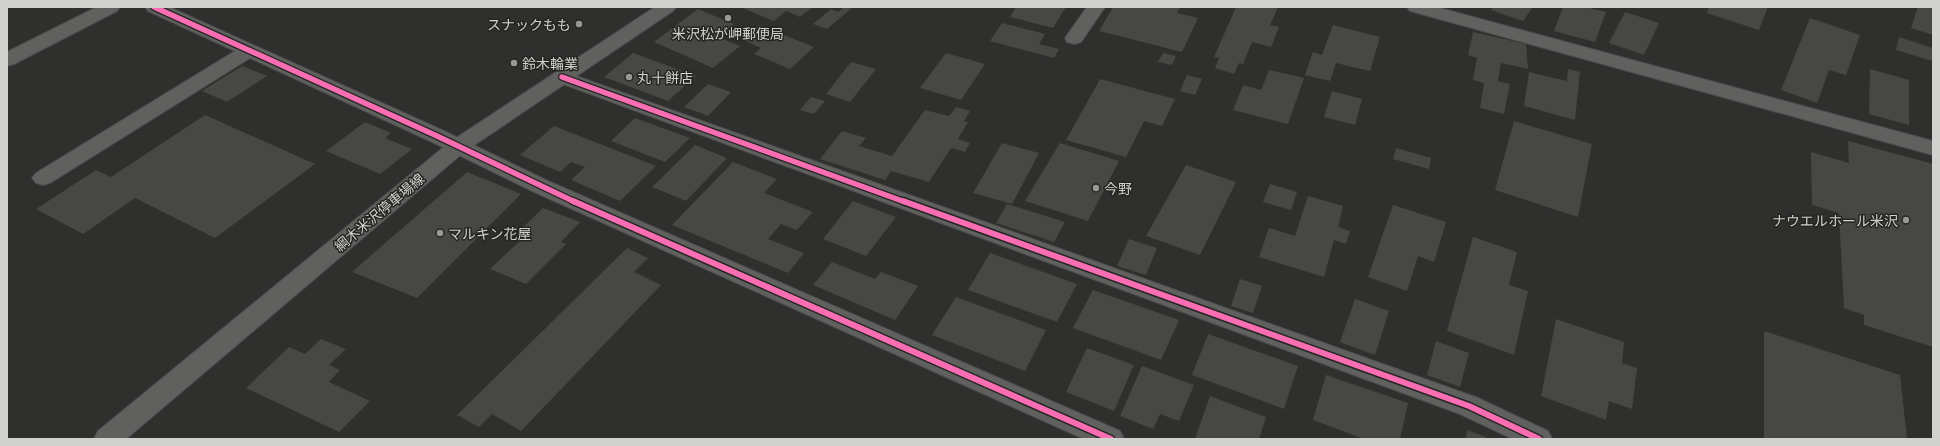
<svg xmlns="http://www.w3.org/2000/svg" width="1940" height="446" viewBox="0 0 1940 446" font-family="'Open Sans','Noto Sans JP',sans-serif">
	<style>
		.building { fill: #474843 }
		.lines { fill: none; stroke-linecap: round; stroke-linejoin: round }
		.street-casing { stroke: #4c4c4b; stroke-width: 2 }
		.secondary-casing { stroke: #4c4c4b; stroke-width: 2 }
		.street { fill: #60615f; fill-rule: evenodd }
		.secondary { fill: #60615f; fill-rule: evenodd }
		.cycleway-far1-casing { stroke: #252623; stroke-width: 8 }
		.cycleway-casing { stroke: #252623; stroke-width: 9 }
		.cycleway-far1 { stroke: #f96db3; stroke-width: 5.5 }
		.cycleway { stroke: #f96db3; stroke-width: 6 }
		.poi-dot { fill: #989897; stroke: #252623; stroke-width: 1.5 }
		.labels { text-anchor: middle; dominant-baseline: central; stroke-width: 3; stroke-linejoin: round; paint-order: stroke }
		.poi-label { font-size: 14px; fill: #d1d1cf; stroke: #252623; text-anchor: start }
		.street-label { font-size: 14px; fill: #d1d1cf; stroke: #252623 }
	</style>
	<rect width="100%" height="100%" fill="#2f2f2e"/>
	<!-- building -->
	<g class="building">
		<polygon points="740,7 813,7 800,17 786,11 774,21"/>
		<polygon points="844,7 853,7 827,29 813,24 831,9 838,12"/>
		<polygon points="1016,7 1066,7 1053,28 1010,17"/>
		<polygon points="1113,7 1180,7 1177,13 1198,18 1182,52 1099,31"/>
		<polygon points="1236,7 1278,7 1270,25 1279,27 1271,47 1252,42 1243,64 1239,63 1234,74 1215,68 1219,58 1214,57"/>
		<polygon points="1493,7 1533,7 1523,21 1491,10"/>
		<polygon points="1563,7 1585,7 1606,12 1595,42 1554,31"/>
		<polygon points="1709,7 1768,7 1759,30 1707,13"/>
		<polygon points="1918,7 1933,7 1933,35 1911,28"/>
		<polygon points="698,9 734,24 718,37 740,46 713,68 654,42"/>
		<polygon points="1625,12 1659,23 1644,55 1609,43"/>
		<polygon points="1810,18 1860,35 1846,75 1829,70 1817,103 1781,90"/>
		<polygon points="1002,23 1045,34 1039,44 1059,49 1054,58 990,41"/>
		<polygon points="759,25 814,47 790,69 754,54 761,48 741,39"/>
		<polygon points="1333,25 1380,37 1370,71 1336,63 1330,81 1305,75 1313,52 1322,55"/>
		<polygon points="1473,32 1526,44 1528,69 1501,63 1498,81 1510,84 1504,114 1480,108 1484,83 1473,80 1477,58 1468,55"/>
		<polygon points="1899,37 1933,48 1932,61 1896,50"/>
		<polygon points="633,53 696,76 668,101 604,77"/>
		<polygon points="946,53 985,64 961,100 920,88"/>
		<polygon points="1163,53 1176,56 1172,65 1158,62"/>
		<polygon points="851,62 876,69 850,102 826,94"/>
		<polygon points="242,66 267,76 227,102 202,91"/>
		<polygon points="1568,69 1580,72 1575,120 1524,106 1529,72 1567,81"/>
		<polygon points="1870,69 1909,80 1909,125 1869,114"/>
		<polygon points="1269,70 1304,78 1288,124 1233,110 1243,85 1261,90"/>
		<polygon points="1187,75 1202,79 1195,95 1180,91"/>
		<polygon points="1100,79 1175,99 1162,126 1144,121 1126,157 1066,140"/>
		<polygon points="708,84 731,92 708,116 684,107"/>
		<polygon points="1332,91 1362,99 1355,125 1324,117"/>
		<polygon points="811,97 825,101 814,114 800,110"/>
		<polygon points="956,107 970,111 964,121 968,122 958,139 970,143 965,152 951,148 929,182 891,171 885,180 820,159 842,131 866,138 859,146 892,156 925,110 949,116"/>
		<polygon points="205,115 315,164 215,238 135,198 83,234 36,209 96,170 111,177"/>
		<polygon points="635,118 690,138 665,162 611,141"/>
		<polygon points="1514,121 1592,144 1578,217 1495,190"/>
		<polygon points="365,122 391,133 385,138 412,149 380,174 326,151"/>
		<polygon points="554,126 656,166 620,201 571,180 585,167 571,162 560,172 520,155"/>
		<polygon points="1848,141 1933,164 1933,347 1864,325 1864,315 1844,308 1839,213 1812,205 1811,152 1849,163"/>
		<polygon points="1002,143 1039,153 1012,204 973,193"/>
		<polygon points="1060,143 1119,161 1088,221 1025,201"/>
		<polygon points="695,145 727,158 686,201 652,187"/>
		<polygon points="1396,148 1431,158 1429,169 1393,159"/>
		<polygon points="733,162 777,179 764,193 813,212 797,230 781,224 768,239 804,253 788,273 672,225"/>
		<polygon points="1186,165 1236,182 1200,255 1146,236"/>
		<polygon points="467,172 521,194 417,298 352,272"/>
		<polygon points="1270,184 1297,192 1291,210 1263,202"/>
		<polygon points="1308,196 1343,206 1338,227 1350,231 1346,244 1334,240 1324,277 1259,257 1269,228 1295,236"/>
		<polygon points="853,201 896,217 866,256 823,239"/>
		<polygon points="1007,204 1065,222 1054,242 996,223"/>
		<polygon points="1393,205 1446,222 1434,262 1418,256 1407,291 1368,277"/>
		<polygon points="543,208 580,222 561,242 566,244 526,284 490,269 525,236 517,233"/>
		<polygon points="1473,237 1517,252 1509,285 1528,291 1514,355 1447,331"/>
		<polygon points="1129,239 1157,248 1146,275 1117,266"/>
		<polygon points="627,248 648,258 634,272 661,285 521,431 492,414 479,427 457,415"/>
		<polygon points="990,253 1077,284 1057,322 968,290"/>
		<polygon points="832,262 875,279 881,272 918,286 895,320 813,285"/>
		<polygon points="1240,279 1262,286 1253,313 1231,306"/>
		<polygon points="1093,290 1179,320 1161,360 1073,328"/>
		<polygon points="956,297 1046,330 1025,371 932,335"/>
		<polygon points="1355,299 1389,311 1375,355 1340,342"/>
		<polygon points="1556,319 1624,342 1622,363 1637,368 1632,409 1609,401 1606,420 1541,396"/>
		<polygon points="1764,331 1900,375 1907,439 1764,439"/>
		<polygon points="1208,334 1298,366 1284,409 1192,375"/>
		<polygon points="321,339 346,349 329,365 340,370 329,382 370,401 339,432 246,388 289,347 305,354"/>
		<polygon points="1436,341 1469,353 1460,387 1427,375"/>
		<polygon points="1087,348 1134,365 1114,411 1066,392"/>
		<polygon points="1142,366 1194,385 1179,421 1160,414 1153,429 1120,416"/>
		<polygon points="1326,375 1408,403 1400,439 1364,439 1313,420"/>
		<polygon points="1210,396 1266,417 1259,439 1195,439"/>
		<polygon points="1467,430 1486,437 1486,439 1466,439"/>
	</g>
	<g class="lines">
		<defs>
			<g id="street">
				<polygon points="97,7 120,7 117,11 14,64 7,66 7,52"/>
				<polygon points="145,7 169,7 444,131 548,181 1120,431 1124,439 1084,439 532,191 430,141 250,58 50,183 43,185 36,183 32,178 36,173 235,51 148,11"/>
				<polygon points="1087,7 1105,7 1081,42 1074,44 1067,42 1065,38"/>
				<polygon points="1407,7 1436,7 1933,141 1933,155 1410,11"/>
				<polygon points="562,71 1478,398 1548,431 1552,439 1513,439 1460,414 555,81 552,77 555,73"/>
			</g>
			<polygon id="secondary" points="655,7 676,7 673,11 464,152 126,439 94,439 98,431 450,142"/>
		</defs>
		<!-- street casing -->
		<use href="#street" class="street-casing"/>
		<!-- secondary casing -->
		<use href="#secondary" class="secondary-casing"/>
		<!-- street -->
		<use href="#street" class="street"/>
		<!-- secondary -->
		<use href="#secondary" class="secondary"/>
		<defs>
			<g id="cycleway-far1">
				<polyline points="154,7 437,136 575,202"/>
				<polyline points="562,77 905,202"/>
			</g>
			<g id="cycleway">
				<polyline points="573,201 1111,439"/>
				<polyline points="903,201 1469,406 1539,439"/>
			</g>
		</defs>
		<!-- cycleway-far1 casing -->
		<use href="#cycleway-far1" class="cycleway-far1-casing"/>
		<!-- cycleway casing -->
		<use href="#cycleway" class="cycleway-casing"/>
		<!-- cycleway-far1 -->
		<use href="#cycleway-far1" class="cycleway-far1"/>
		<!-- cycleway -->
		<use href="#cycleway" class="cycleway"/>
	</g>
	<!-- markers -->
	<g class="poi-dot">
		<circle cx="728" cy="18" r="4"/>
		<circle cx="579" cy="24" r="4"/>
		<circle cx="514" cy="63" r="4"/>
		<circle cx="629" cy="77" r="4"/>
		<circle cx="1096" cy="188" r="4"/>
		<circle cx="1906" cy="220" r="4"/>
		<circle cx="440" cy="233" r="4"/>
	</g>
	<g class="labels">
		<!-- poi labels -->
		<g class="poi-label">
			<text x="571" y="24" text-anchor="end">スナックもも</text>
			<text x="728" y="33" text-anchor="middle">米沢松が岬郵便局</text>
			<text x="522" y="63">鈴木輪業</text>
			<text x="637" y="77">丸十餅店</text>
			<text x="1104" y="188">今野</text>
			<text x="1898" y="220" text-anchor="end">ナウエルホール米沢</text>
			<text x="448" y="233">マルキン花屋</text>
		</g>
		<!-- street labels -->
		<g class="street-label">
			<text transform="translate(379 212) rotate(-40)">綱木米沢停車場線</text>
		</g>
	</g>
	<!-- border -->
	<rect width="1940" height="446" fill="none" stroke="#d1d1cf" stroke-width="16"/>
</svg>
